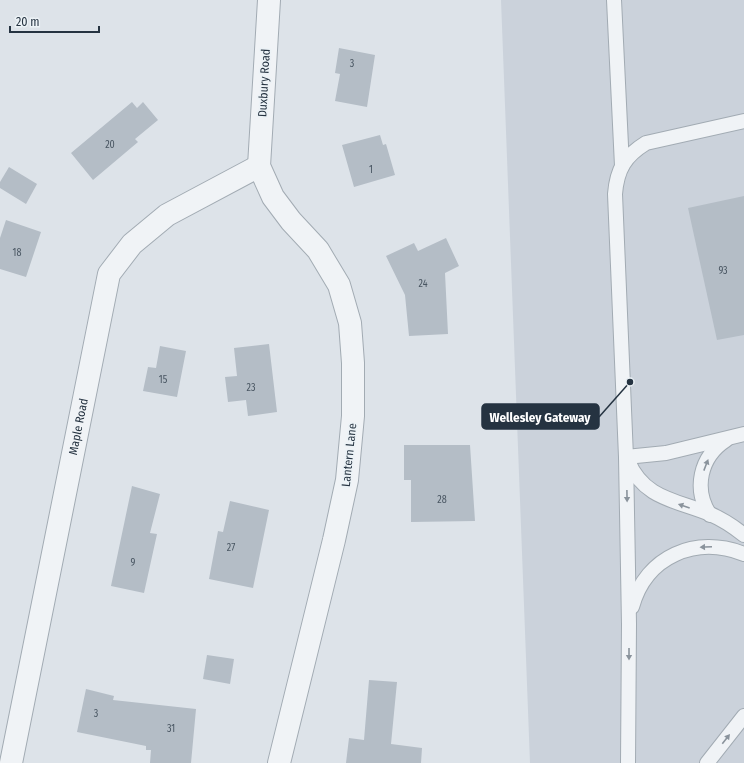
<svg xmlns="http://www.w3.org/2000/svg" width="744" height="763" viewBox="0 0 744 763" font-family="'Fira Sans Condensed',sans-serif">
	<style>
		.built { fill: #cbd2db }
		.building { fill: #b4bdc6 }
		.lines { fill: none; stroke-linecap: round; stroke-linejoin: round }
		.lane-casing { stroke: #a2abb3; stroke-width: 16 }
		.street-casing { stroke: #a2abb3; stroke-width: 24 }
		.lane { stroke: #f0f3f6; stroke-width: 14 }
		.street { stroke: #f0f3f6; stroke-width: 22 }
		.oneway { fill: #8a939c }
		.labels { text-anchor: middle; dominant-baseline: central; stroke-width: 3.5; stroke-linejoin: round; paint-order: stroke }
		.number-label { font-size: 10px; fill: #495662 }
		.street-label { font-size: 12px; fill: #253341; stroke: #ecf2f6 }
		.leader { fill: none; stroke: #253341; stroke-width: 1.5 }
		.callout-dot { fill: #253341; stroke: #ecf2f6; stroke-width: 1.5 }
		.callout { fill: #253341; stroke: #253341; stroke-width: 1.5 }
		.callout-label { font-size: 13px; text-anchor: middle; font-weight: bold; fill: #fff }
	</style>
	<rect width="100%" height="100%" fill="#dde3e9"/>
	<!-- built -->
	<polygon class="built" points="501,0 744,0 744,763 530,763"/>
	<!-- building -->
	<g class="building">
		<polygon points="339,48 375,55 367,107 335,101 340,74 335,73"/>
		<polygon points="132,102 137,108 143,102 158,120 135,139 138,142 93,180 71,153"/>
		<polygon points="380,135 383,145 386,144 395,175 354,187 342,145"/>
		<polygon points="9,167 37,184 26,204 0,188 0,182"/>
		<polygon points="744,196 744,335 717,340 688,208"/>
		<polygon points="6,220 41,232 26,277 0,269 0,238"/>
		<polygon points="446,238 459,266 445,273 448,334 409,336 405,295 386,256 414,243 418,251"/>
		<polygon points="269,344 277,412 248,416 246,400 228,402 225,377 237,376 234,348"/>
		<polygon points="160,346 186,351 177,397 143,391 148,367 156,368"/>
		<polygon points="404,445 470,445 475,521 411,522 411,480 404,480"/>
		<polygon points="132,486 160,494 150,533 157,534 144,593 111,586"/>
		<polygon points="230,501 269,510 253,588 209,579 218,531 223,532"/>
		<polygon points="207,655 234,659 230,684 203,679"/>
		<polygon points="369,680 397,682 391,744 422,748 421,763 346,763 349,738 364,740"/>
		<polygon points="86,689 114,696 113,700 196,709 191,763 150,763 151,750 146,750 146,746 77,732"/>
	</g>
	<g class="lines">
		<defs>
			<g id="lane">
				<polyline points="614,0 622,166"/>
				<polyline points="626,457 666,453 744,434"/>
				<path d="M628,461c16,38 48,39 82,53 12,5 24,13 34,21"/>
				<path d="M710,515c-17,-26 -10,-58 16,-75"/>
				<path d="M632,607c14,-51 64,-72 112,-53"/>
				<path d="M628,763l1,-139 -3,-167 -11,-263c2,-25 10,-38 31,-51l98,-22"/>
				<polyline points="707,763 744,716"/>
			</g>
			<g id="street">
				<polyline points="269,0 259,166 273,197 291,221 318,250 339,285 350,323 353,363 353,416 347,480 334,540 279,763"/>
				<path id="s1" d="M11,763l98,-489 23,-30 35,-29 92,-49"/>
			</g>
		</defs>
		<!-- lane casing -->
		<use href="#lane" class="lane-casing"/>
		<!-- street casing -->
		<use href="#street" class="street-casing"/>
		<!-- lane -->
		<use href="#lane" class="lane"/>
		<!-- street -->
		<use href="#street" class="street"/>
	</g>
	<!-- one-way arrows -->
	<defs><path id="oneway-solid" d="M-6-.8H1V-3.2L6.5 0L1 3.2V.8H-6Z"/></defs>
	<g class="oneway">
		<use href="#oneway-solid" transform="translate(706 465) rotate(-69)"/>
		<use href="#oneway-solid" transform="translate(627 496) rotate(89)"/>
		<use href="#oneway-solid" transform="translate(684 506) rotate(-161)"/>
		<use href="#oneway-solid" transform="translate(706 547) rotate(178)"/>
		<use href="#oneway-solid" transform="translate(629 654) rotate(90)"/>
		<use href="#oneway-solid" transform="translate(726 739) rotate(-52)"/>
	</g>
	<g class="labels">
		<!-- number labels -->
		<g class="number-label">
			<text x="352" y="64">3</text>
			<text x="110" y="145">20</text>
			<text x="371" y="170">1</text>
			<text x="17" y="253">18</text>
			<text x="723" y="271">93</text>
			<text x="423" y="284">24</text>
			<text x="163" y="380">15</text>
			<text x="251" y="388">23</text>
			<text x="442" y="500">28</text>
			<text x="231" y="548">27</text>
			<text x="133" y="563">9</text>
			<text x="96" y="714">3</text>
			<text x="171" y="729">31</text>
		</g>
		<!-- street labels -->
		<g class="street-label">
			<text transform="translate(264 83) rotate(-87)">Duxbury Road</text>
			<text stroke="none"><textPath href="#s1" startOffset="343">Maple Road</textPath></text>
			<text transform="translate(349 455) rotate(-84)">Lantern Lane</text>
		</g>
	</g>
	<!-- callouts -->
	<path class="leader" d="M630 382L599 417"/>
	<circle class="callout-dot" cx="630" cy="382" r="4"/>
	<rect class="callout" x="482" y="404" width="117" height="25" rx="4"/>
	<g class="callout-label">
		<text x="540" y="422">Wellesley Gateway</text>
	</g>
	<!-- scale -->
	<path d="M10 26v6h89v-6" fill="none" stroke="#253341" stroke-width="2"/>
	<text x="16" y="26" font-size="12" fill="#253341" stroke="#ecf2f6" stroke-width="3" paint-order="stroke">20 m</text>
</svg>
